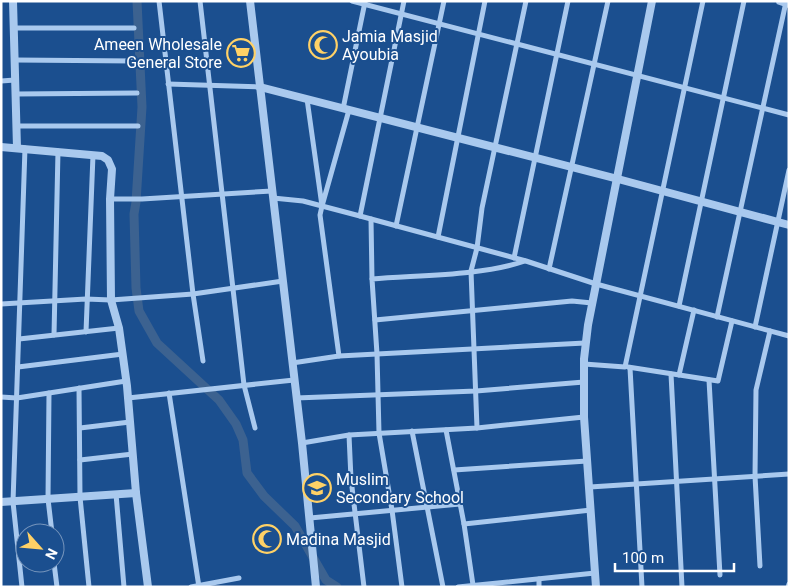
<svg xmlns="http://www.w3.org/2000/svg" width="790" height="588" viewBox="0 0 790 588" font-family="Roboto,sans-serif">
	<style>
		.lines { fill: none; stroke-linecap: round; stroke-linejoin: round }
		.canal { stroke: #3c6290; stroke-width: 9 }
		.minor { stroke: #a9c9ee; stroke-width: 5 }
		.tertiary { stroke: #a9c9ee; stroke-width: 8 }
		.labels { text-anchor: middle; dominant-baseline: central; stroke-width: 4; stroke-linejoin: round; paint-order: stroke }
		.poi-label { font-size: 16px; fill: #fff; stroke: #1b4f8f; text-anchor: start }
	</style>
	<rect width="100%" height="100%" fill="#1b4f8f"/>
	<g class="lines">
		<!-- canal -->
		<polyline class="canal" points="137,1 142,107 136,202 134,214 136,288 139,311 157,343 219,400 236,424 243,440 247,473 264,496 295,526 326,580 337,587"/>
		<!-- minor -->
		<g class="minor">
			<polyline points="159,1 193,294 203,361"/>
			<polyline points="200,1 244,385 255,428"/>
			<polyline points="352,1 789,115"/>
			<polyline points="14,28 134,28"/>
			<polyline points="15,60 135,61"/>
			<polyline points="1,81 15,80"/>
			<polyline points="168,84 260,87"/>
			<polyline points="16,94 137,93"/>
			<polyline points="307,99 322,206 349,110"/>
			<polyline points="343,109 365,2"/>
			<polyline points="17,126 138,126"/>
			<polyline points="273,198 303,201 360,216 526,261 596,284 789,336"/>
			<polyline points="110,199 142,199 272,191"/>
			<polyline points="360,216 404,1"/>
			<polyline points="371,219 372,279"/>
			<polyline points="396,226 444,1"/>
			<polyline points="438,237 485,1"/>
			<polyline points="514,258 568,1"/>
			<polyline points="549,269 608,1"/>
			<polyline points="1,304 86,299 111,300 193,294 283,281"/>
			<polyline points="679,306 744,1"/>
			<polyline points="717,317 786,2"/>
			<polyline points="375,320 572,301 592,303"/>
			<polyline points="755,327 789,170"/>
			<polyline points="86,332 93,155"/>
			<polyline points="54,335 58,151"/>
			<polyline points="19,339 119,328"/>
			<polyline points="339,356 585,343"/>
			<polyline points="292,363 339,356 320,215 322,206"/>
			<polyline points="584,364 625,367 703,1"/>
			<polyline points="18,367 123,354"/>
			<polyline points="628,367 718,381 732,321"/>
			<polyline points="630,368 642,587"/>
			<polyline points="671,374 682,587"/>
			<polyline points="679,375 694,310"/>
			<polyline points="709,380 720,575"/>
			<polyline points="79,388 80,497 89,587"/>
			<polyline points="49,393 48,499 52,533"/>
			<polyline points="169,393 199,587"/>
			<polyline points="1,397 17,398 126,381"/>
			<polyline points="128,398 294,380"/>
			<polyline points="296,398 476,391 584,382"/>
			<polyline points="80,428 130,422"/>
			<polyline points="477,428 584,417"/>
			<polyline points="446,430 464,524 591,510"/>
			<polyline points="412,431 443,587"/>
			<polyline points="349,435 351,479 364,587"/>
			<polyline points="302,443 349,435 477,428 471,271 477,248 482,208 526,1"/>
			<polyline points="80,460 133,454"/>
			<polyline points="454,470 587,461"/>
			<polyline points="590,487 789,474"/>
			<polyline points="116,494 124,587"/>
			<polyline points="310,518 460,504"/>
			<polyline points="464,524 473,585"/>
			<polyline points="54,563 57,587"/>
			<polyline points="760,566 755,476 756,390 770,331"/>
			<polyline points="539,579 539,587"/>
			<polyline points="22,587 13,502 25,148"/>
			<polyline points="191,587 239,578"/>
			<path d="M402,587l-10,-77 -13,-77 -2,-79 -5,-75c47,-4 109,-3 153,-18"/>
			<polyline points="458,587 595,573"/>
			<polyline points="788,587 789,584"/>
		</g>
		<!-- tertiary -->
		<g class="tertiary">
			<polyline points="13,1 17,148"/>
			<polyline points="250,1 302,443 316,587"/>
			<polyline points="780,1 789,4"/>
			<polyline points="260,87 618,179 789,225"/>
			<polyline points="1,147 102,156 108,160 112,169 110,199 111,300 119,328 127,386 136,493 148,587"/>
			<polyline points="1,502 136,493"/>
			<polyline points="596,587 584,417 584,359 588,325 652,1"/>
		</g>
	</g>
	<!-- icons -->
	<defs>
		<symbol id="mosque-ring" viewBox="-11 -11 22 22"><circle r="9.5" fill="#1b4f8f" stroke="#ffd166" stroke-width="1.5"/><path d="M3.5-4.9A6 6 0 1 0 3.5 4.9A5 5 0 1 1 3.5-4.9Z" fill="#ffd166"/></symbol>
		<symbol id="supermarket-ring" viewBox="-11 -11 22 22"><circle r="9.5" fill="#1b4f8f" stroke="#ffd166" stroke-width="1.5"/><path d="M-6-5.5h2.5l.6 2H6L4.5 2H-2.5L-4.4-4H-6ZM-1.5 3.2a1.3 1.3 0 1 0 .1 0ZM3 3.2a1.3 1.3 0 1 0 .1 0Z" fill="#ffd166"/></symbol>
		<symbol id="school-ring" viewBox="-11 -11 22 22"><circle r="9.5" fill="#1b4f8f" stroke="#ffd166" stroke-width="1.5"/><path d="M0-5L7-2L0 1L-7-2ZM-4 1L0 2.5L4 1V4Q0 6-4 4Z" fill="#ffd166"/></symbol>
	</defs>
	<g fill-rule="evenodd">
		<use href="#mosque-ring" x="307" y="29" width="32" height="32"/>
		<use href="#supermarket-ring" x="225" y="37" width="32" height="32"/>
		<use href="#school-ring" x="301" y="472" width="32" height="32"/>
		<use href="#mosque-ring" x="251" y="523" width="32" height="32"/>
	</g>
	<g class="labels">
		<!-- poi labels -->
		<g class="poi-label">
			<text x="342" y="36">Jamia Masjid<tspan x="342" dy="18">Ayoubia</tspan></text>
			<text x="222" y="44" text-anchor="end">Ameen Wholesale<tspan x="222" dy="18">General Store</tspan></text>
			<text x="336" y="479">Muslim<tspan x="336" dy="18">Secondary School</tspan></text>
			<text x="286" y="539">Madina Masjid</text>
		</g>
	</g>
	<!-- border -->
	<rect width="790" height="588" fill="none" stroke="#ffffff" stroke-width="5"/>
	<!-- north arrow -->
	<g transform="translate(40 548) rotate(117)"><circle r="24" fill="#1b4f8f" stroke="#7695bc"/>
	<path d="M0-4L9 19L0 12L-9 19Z" fill="#ffd166"/>
	<text y="-8" font-size="14" font-weight="bold" text-anchor="middle" fill="#ffffff">N</text>
	</g>
	<!-- scale -->
	<path d="M615 563v8h119v-8" fill="none" stroke="#ffffff" stroke-width="2.5"/>
	<text x="622" y="563" font-size="15" fill="#ffffff" stroke="#1b4f8f" stroke-width="4" paint-order="stroke">100 m</text>
</svg>
